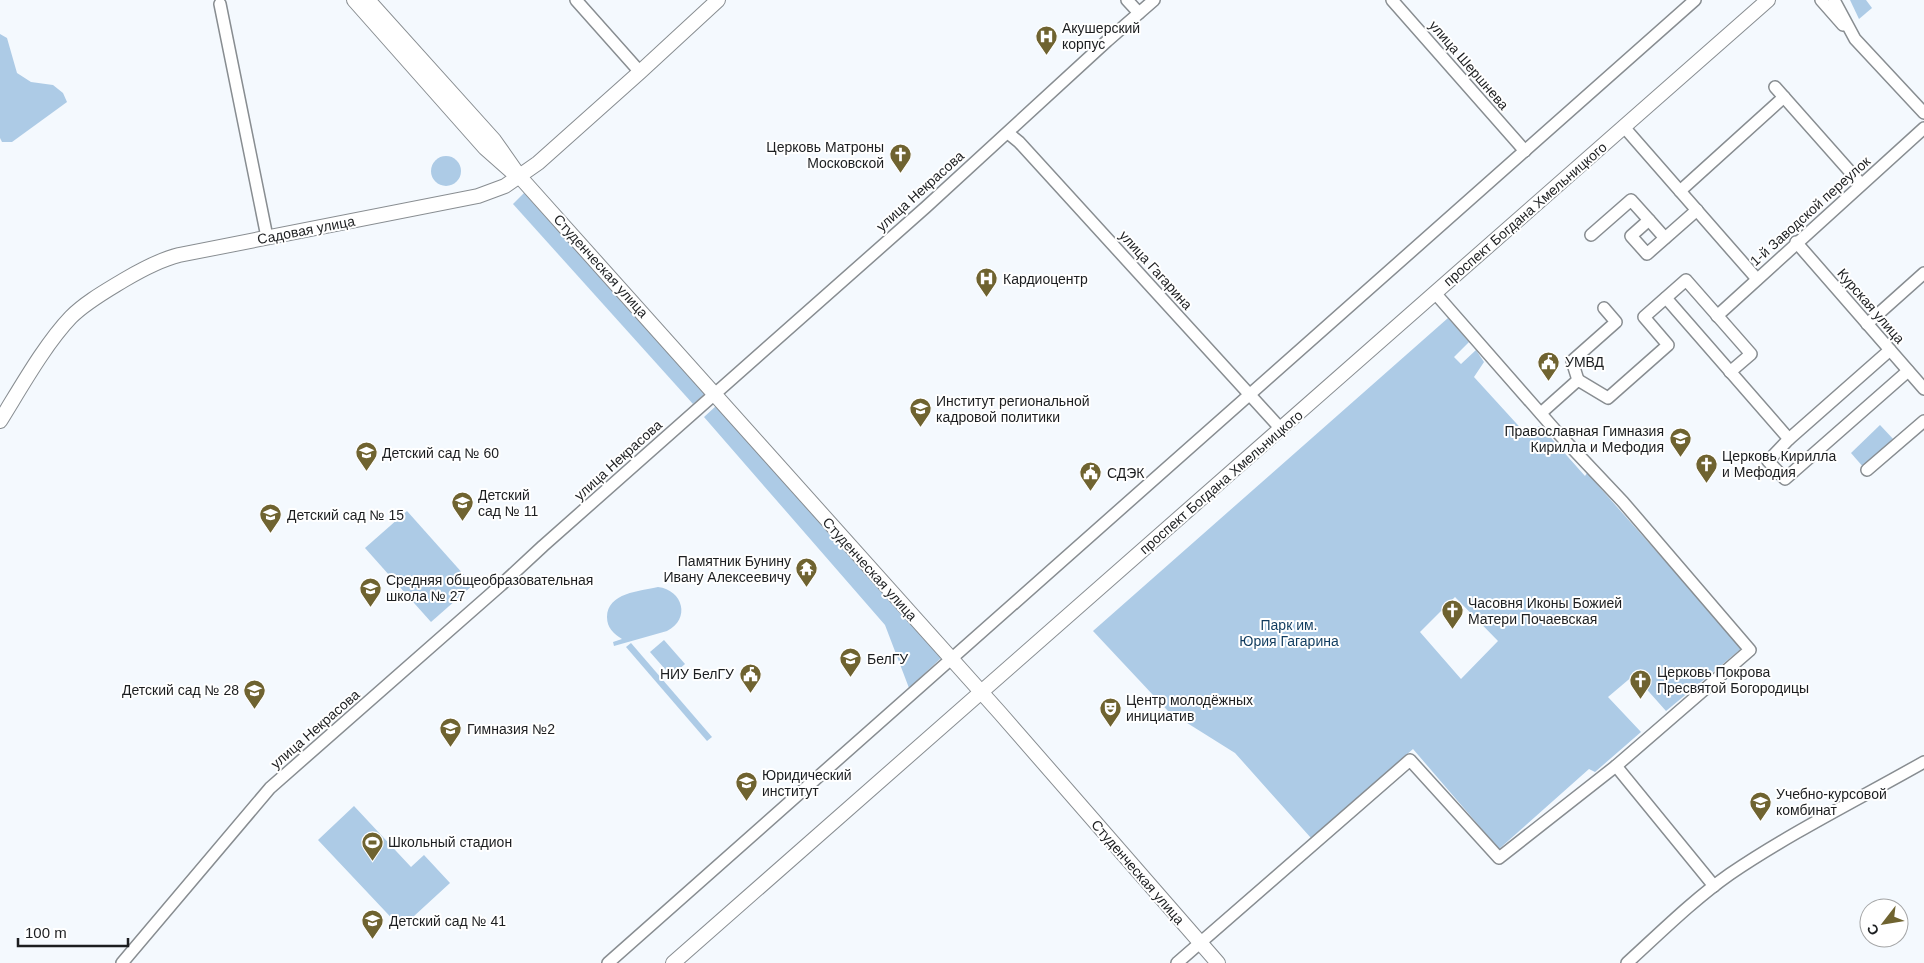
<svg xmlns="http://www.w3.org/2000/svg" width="1924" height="963" viewBox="0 0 1924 963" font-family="Helvetica,sans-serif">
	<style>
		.green { fill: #adcbe6; fill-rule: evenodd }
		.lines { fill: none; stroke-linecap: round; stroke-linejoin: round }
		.minor-casing { stroke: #888d91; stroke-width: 14 }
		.major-casing { stroke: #888d91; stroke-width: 16 }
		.minor { stroke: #fff; stroke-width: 11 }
		.major { stroke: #fff; stroke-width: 14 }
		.labels { text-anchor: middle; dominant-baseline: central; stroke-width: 4; stroke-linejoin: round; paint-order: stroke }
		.poi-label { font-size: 14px; fill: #1c1e20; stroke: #fff; text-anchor: start }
		.street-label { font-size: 14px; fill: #1c1e20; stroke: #fff }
		.park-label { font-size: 14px; fill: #103c5f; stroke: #fff }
	</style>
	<rect width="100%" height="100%" fill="#f4f9fe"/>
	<!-- green -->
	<g class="green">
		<polygon points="1850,0 1866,0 1872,8 1859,19"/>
		<polygon points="0,34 7,38 17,73 31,82 53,85 63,93 67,102 12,142 2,142 0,138"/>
		<circle cx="446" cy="171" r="15"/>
		<polygon points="524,193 706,393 693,404 513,204"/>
		<path d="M1448,318l21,24 -15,15 7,7 15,-14 8,12 -10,15 53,58 12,-9 5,4 41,46 2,-3 155,175 -76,63 -32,-36 -26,22 33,35 -46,40 -6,-3 -90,80 -86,-100 -102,89 -76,-85 -67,-42 -75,-80zM1455,597l43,44 -37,38 -41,-47z"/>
		<polygon points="716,406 941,658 909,688 885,625 704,417"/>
		<polygon points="1880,425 1895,441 1864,468 1851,453"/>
		<polygon points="407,511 473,585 431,622 365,548"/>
		<path d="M658,587c25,3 33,32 9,44l-53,15 -1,-4 9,-3c-8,-5 -15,-11 -15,-22 0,-24 33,-26 51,-30z"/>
		<polygon points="664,640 685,664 671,676 650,652"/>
		<polygon points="631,643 712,737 707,741 626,647"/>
		<polygon points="354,806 411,867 424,855 450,883 401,928 318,840"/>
	</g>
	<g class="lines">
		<defs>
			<g id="minor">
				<polyline points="576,0 640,72"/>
				<polyline points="1127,0 1139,13"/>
				<polyline points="1392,0 1525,151"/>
				<polyline points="1821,0 1843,25"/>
				<polyline points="1834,0 1855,39 1924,113"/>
				<polyline points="220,4 267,237"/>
				<polyline points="1775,87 1861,184"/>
				<polyline points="1624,127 1757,279"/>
				<polyline points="1008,133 1019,142 1281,429"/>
				<polyline points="1680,191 1784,97"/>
				<polyline points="1649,220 1665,238"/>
				<polyline points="1591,235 1631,200 1649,220 1631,236 1647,254 1697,210"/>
				<polyline points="1796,242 1924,389"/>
				<polyline points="1666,298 1789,439"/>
				<polyline points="1717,316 1924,128"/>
				<polyline points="1867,324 1924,273"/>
				<polyline points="1890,350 1789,439 1768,461 1785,479 1908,371"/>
				<polyline points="1578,380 1572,361 1616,322 1604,308"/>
				<polyline points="1541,413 1578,380 1608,398 1668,345 1644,317 1686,280 1751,354 1730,372"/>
				<polyline points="1867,470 1924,421"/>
				<polyline points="1616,766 1714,886"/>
				<polyline points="122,963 270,788 501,585 543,546 926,207 1107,41 1154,0"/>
				<polyline points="608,963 1695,0"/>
				<polyline points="1177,963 1410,760 1499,858 1616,766 1750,650 1623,502 1556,431 1435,293"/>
				<path d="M1627,963c33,-30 66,-63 103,-89 62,-42 129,-75 194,-112"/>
			</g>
			<g id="major">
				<polyline points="354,0 485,148 511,171"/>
				<polyline points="368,0 494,140 520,177 1000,713 1218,963"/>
				<path d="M0,421c20,-32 45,-77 71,-104 15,-15 35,-26 53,-37 17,-10 35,-20 55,-25l299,-59 27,-10 33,-23 102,-91 78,-72"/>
				<polyline points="673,963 1768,0"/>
			</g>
		</defs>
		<!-- minor casing -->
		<use href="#minor" class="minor-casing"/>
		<!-- major casing -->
		<use href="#major" class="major-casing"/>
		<!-- minor -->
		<use href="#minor" class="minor"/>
		<!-- major -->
		<use href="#major" class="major"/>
	</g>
	<!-- icons -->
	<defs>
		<symbol id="hospital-pin" viewBox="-11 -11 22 30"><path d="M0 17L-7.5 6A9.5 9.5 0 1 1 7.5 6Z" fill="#6f6330" stroke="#fff"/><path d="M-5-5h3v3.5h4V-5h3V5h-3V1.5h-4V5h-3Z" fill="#fff"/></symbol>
		<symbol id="church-pin" viewBox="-11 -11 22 30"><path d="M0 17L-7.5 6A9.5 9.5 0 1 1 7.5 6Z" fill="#6f6330" stroke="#fff"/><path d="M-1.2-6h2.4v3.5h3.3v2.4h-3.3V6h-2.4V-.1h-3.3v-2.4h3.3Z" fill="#fff"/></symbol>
		<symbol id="civic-pin" viewBox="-11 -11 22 30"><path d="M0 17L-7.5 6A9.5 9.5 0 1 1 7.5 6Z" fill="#6f6330" stroke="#fff"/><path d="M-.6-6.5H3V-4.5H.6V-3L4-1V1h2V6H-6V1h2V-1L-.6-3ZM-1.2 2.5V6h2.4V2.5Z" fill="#fff"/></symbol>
		<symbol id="university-pin" viewBox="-11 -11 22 30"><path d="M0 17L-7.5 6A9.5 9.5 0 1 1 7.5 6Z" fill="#6f6330" stroke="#fff"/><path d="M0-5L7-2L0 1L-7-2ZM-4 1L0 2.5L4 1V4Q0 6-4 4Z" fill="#fff"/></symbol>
		<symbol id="school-pin" viewBox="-11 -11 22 30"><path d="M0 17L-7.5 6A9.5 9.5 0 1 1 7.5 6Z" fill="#6f6330" stroke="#fff"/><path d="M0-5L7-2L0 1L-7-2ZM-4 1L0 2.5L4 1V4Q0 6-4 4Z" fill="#fff"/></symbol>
		<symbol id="temple-pin" viewBox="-11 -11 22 30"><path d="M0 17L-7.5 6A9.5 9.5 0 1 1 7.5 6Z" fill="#6f6330" stroke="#fff"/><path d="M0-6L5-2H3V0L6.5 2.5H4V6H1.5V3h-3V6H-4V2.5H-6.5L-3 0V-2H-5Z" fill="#fff"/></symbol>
		<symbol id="theatre-pin" viewBox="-11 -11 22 30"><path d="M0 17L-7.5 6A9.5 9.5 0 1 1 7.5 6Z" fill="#6f6330" stroke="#fff"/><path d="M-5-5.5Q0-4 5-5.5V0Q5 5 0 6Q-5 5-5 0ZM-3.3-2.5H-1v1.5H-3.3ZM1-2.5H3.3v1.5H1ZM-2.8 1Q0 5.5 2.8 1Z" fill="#fff"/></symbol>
		<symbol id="stadium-pin" viewBox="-11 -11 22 30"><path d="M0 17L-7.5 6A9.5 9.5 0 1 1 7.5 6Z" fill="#6f6330" stroke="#fff"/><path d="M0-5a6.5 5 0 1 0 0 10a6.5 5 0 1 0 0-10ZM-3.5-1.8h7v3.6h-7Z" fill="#fff"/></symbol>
	</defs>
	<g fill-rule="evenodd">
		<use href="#hospital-pin" x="1034" y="24" width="25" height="34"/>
		<use href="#church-pin" x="888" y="142" width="25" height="34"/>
		<use href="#hospital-pin" x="974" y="266" width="25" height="34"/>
		<use href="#civic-pin" x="1536" y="350" width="25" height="34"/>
		<use href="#university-pin" x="908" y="396" width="25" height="34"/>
		<use href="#school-pin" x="1668" y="426" width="25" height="34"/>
		<use href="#school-pin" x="354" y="440" width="25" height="34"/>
		<use href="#church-pin" x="1694" y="452" width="25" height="34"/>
		<use href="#civic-pin" x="1078" y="460" width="25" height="34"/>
		<use href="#school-pin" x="450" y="490" width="25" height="34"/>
		<use href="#school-pin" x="258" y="502" width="25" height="34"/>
		<use href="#temple-pin" x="794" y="556" width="25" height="34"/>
		<use href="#school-pin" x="358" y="576" width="25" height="34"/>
		<use href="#church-pin" x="1440" y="598" width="25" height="34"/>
		<use href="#university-pin" x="838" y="646" width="25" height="34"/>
		<use href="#civic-pin" x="738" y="662" width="25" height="34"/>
		<use href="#church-pin" x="1628" y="668" width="25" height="34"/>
		<use href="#school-pin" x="242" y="678" width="25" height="34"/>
		<use href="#theatre-pin" x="1098" y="696" width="25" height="34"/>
		<use href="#school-pin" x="438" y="716" width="25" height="34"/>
		<use href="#university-pin" x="734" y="770" width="25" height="34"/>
		<use href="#university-pin" x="1748" y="790" width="25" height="34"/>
		<use href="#stadium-pin" x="360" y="830" width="25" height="34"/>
		<use href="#school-pin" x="360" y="908" width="25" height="34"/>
	</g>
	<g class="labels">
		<!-- poi labels -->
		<g class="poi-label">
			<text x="1062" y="28">Акушерский<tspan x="1062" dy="16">корпус</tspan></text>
			<text x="884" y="147" text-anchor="end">Церковь Матроны<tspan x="884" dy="16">Московской</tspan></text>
			<text x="1003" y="279">Кардиоцентр</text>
			<text x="1565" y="362">УМВД</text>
			<text x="936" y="401">Институт региональной<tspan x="936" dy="16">кадровой политики</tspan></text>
			<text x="1664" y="431" text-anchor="end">Православная Гимназия<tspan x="1664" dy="16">Кирилла и Мефодия</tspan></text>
			<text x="382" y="453">Детский сад № 60</text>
			<text x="1722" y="456">Церковь Кирилла<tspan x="1722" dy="16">и Мефодия</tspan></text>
			<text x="1107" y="473">СДЭК</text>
			<text x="478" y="495">Детский<tspan x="478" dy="16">сад № 11</tspan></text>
			<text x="287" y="515">Детский сад № 15</text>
			<text x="791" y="561" text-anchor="end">Памятник Бунину<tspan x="791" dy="16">Ивану Алексеевичу</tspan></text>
			<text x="386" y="580">Средняя общеобразовательная<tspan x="386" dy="16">школа № 27</tspan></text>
			<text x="1468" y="603">Часовня Иконы Божией<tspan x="1468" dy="16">Матери Почаевская</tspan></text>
			<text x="867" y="659">БелГУ</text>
			<text x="1657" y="672">Церковь Покрова<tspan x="1657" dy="16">Пресвятой Богородицы</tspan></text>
			<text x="734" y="674" text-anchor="end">НИУ БелГУ</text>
			<text x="239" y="690" text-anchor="end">Детский сад № 28</text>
			<text x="1126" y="700">Центр молодёжных<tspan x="1126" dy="16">инициатив</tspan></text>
			<text x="467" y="729">Гимназия №2</text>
			<text x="762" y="775">Юридический<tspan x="762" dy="16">институт</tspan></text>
			<text x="1776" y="794">Учебно-курсовой<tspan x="1776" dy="16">комбинат</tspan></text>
			<text x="388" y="842">Школьный стадион</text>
			<text x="389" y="921">Детский сад № 41</text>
		</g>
		<!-- street labels -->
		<g class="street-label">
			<text transform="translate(1469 65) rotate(49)">улица Шершнева</text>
			<text transform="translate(920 191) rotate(-42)">улица Некрасова</text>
			<text transform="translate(1810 211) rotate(-42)">1-й Заводской переулок</text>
			<text transform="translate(1525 214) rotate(-41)">проспект Богдана Хмельницкого</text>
			<text transform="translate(306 230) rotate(-11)">Садовая улица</text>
			<text transform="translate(601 266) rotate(48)">Студенческая улица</text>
			<text transform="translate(1156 270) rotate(48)">улица Гагарина</text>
			<text transform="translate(1871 306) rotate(49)">Курская улица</text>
			<text transform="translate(618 460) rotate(-42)">улица Некрасова</text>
			<text transform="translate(1221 482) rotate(-41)">проспект Богдана Хмельницкого</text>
			<text transform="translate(870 569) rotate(48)">Студенческая улица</text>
			<text transform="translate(315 729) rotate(-41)">улица Некрасова</text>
			<text transform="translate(1138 872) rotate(49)">Студенческая улица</text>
		</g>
		<!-- park labels -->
		<g class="park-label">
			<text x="1289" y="625">Парк им.<tspan x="1289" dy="16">Юрия Гагарина</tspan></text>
		</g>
	</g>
	<!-- north arrow -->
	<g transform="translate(1884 923) rotate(239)"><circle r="24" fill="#ffffff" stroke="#a4a5a6"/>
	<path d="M0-4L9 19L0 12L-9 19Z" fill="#6f6330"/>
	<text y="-8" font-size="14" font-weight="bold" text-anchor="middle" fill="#1c1e20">С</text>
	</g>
	<!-- scale -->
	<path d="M18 938v8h110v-8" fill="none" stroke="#1c1e20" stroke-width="2.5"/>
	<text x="25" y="938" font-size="15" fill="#1c1e20" stroke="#ffffff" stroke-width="4" paint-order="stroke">100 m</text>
</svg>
